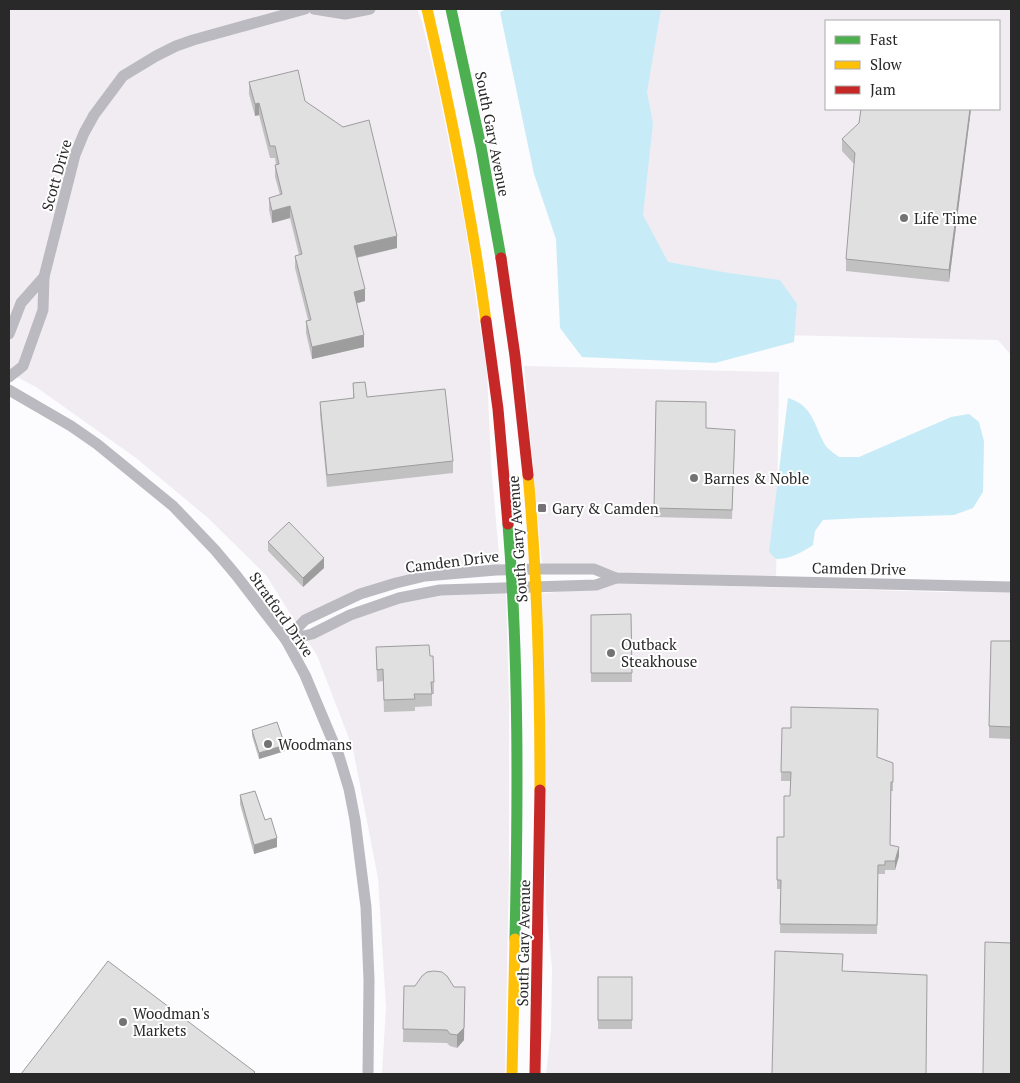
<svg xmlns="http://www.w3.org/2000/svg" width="1020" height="1083" viewBox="0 0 1020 1083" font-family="'PT Serif',serif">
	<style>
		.built { fill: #f0ecf2; fill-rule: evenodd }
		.water { fill: #c8ecf7 }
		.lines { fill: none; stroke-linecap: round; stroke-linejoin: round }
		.street { stroke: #bbbac0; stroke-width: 11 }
		.fast { stroke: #4caf50; stroke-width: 11 }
		.slow { stroke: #ffc107; stroke-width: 11 }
		.jam { stroke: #c62828; stroke-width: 11 }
		.wall { fill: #c2c1c1 }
		.shaded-wall { fill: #9e9d9d }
		.building { fill: #e1e0e0; stroke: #9e9d9d }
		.poi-dot { fill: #747274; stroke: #fff; stroke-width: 2 }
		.labels { text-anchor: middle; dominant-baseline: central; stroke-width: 4; stroke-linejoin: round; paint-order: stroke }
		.street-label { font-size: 15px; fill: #2a292a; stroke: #fff }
		.poi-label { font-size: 15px; fill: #2a292a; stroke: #fff; text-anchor: start }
	</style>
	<rect width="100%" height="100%" fill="#fcfbfd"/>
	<!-- built -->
	<g class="built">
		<polygon points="9,9 417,9 422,22 439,93 465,225 476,300 487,373 491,464 500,567 426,572 296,623 266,575 207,517 136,458 36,387 9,373"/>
		<path d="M637,9h374v346l-13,-15 -218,-5 -156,-83zM826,21h173v88h-173z"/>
		<polygon points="524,366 779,372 776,579 621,574 542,563"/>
		<polygon points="618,583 941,592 1011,591 1011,1074 546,1074 551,1030 552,968 546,907 542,594"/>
		<polygon points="443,592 506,592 509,703 509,868 505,1074 382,1074 386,1007 378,878 353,749 317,655 307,640 350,619 398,602"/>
	</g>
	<!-- water -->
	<g class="water">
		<polygon points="506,9 661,9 647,92 653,123 643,215 668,262 729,273 780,280 797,304 794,342 715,363 582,357 560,328 556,239 534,174 500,12"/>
		<path d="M788,398c24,7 26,26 36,45 3,6 10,10 15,14h20l92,-40 18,-3 10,8 5,19 -1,51 -10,16 -19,7 -93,3 -38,2 -8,11 -2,14c-12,8 -23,14 -37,14l-7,-7z"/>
	</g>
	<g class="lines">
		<!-- street -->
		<g class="street">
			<polyline points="314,9 345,14 370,9"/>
			<polyline points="9,334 21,303 44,277"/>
			<polyline points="9,377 23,366 43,310 44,277 75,155 84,133 94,115 123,76 156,56 176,46 193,40 305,9"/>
			<polyline points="9,390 71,426 97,444 173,506 215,550 236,575 286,640 305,675 339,756 349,789 355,820 366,907 369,980 368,1074"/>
			<polyline points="286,640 305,620 360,594 396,583 425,576 496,570 536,569 594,569 616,578 1011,587"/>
			<polyline points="286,640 312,634 350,615 399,598 440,590 596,585 616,578"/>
		</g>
		<!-- fast -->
		<g class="fast">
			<polyline points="451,9 481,147 501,258"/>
			<path d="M508,524c11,138 10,276 7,415"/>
		</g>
		<!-- slow -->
		<g class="slow">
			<path d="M427,9c24,103 45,207 59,312"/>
			<path d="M528,475c10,105 12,210 12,315"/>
			<polyline points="512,1074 515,939"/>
		</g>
		<!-- jam -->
		<g class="jam">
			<polyline points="501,258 515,356 528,475"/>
			<polyline points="486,321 498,409 508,524"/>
			<polyline points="535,1074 540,790"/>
		</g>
	</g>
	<!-- wall -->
	<g class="wall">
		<polygon points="249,82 305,101 397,248 357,258 365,301 357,303 364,347 312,359 306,333 306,321 308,320 295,268 295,256 299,255 290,218 272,223 269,210 269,198 280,195 275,177 275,165 276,165 275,158 270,158 259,115 255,116 249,94"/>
		<polygon points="971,109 949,282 846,271 846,259 854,164 842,151 842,139"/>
		<polygon points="353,383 367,397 453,461 453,473 327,487 320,414 320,402 353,399"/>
		<polygon points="656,401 706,428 735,439 732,519 654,517"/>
		<polygon points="268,542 324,568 303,587 268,551"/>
		<polygon points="631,614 632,682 591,682 591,615"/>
		<polygon points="1011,641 1011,739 989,738 989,726"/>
		<polygon points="376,647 430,656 434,682 434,694 432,694 432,706 415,707 415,711 384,712 383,681 377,682"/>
		<polygon points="782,728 893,763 893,791 891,791 890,845 899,856 895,870 885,870 885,874 878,874 877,934 780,933 781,889 777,889 777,837 784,837 790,796 791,781 781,781"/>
		<polygon points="252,730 285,751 259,759 252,736"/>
		<polygon points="240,795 265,820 277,847 254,854 240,804"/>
		<rect x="598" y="977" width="34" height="52"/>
		<polygon points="404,986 464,1040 457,1048 450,1046 447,1043 403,1042"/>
	</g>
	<!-- shaded-wall -->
	<g class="shaded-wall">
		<polygon points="259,103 259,115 255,116 255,104"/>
		<polygon points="970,109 971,109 949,282 949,270"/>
		<polygon points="290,206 290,218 272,223 272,211"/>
		<polygon points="397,236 397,248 354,258 354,246"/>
		<polygon points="365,289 365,301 354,304 354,292"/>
		<polygon points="364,335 364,347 312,359 312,347"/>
		<polygon points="324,558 324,568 303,587 303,578"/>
		<polygon points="285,745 285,751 259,759 259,753"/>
		<polygon points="277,838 277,847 254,854 254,845"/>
		<polygon points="899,847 899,856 895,870 895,861"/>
		<polygon points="465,987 464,1040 457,1048 457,1035"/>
	</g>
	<!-- building -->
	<g class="building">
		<polygon points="298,70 305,101 343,127 369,120 397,236 354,246 365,289 354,292 364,335 312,347 306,321 311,320 295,256 302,254 290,206 272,211 269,198 282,194 275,165 279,164 275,146 270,146 259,103 255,104 249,82"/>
		<polygon points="861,109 970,109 949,270 846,259 855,153 842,139 859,123"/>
		<polygon points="365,382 367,397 445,389 453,461 327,475 320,402 354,398 353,383"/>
		<polygon points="656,401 706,402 706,428 735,430 732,510 654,508"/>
		<polygon points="289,522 324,558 303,578 268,542"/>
		<polygon points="631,614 632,673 591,673 591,615"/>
		<polygon points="991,641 1011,641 1011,727 989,726"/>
		<polygon points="429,645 430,656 433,656 434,682 431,682 432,694 414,694 415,699 384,700 383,669 377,670 376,647"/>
		<polygon points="791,707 878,709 877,757 893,763 893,782 891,782 890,845 899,847 895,861 885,861 885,865 878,865 877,925 780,924 781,880 777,880 777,837 784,837 784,796 790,796 791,772 781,772 782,728 791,728"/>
		<polygon points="277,722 285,745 259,753 252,730"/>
		<polygon points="255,791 265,820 271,818 277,838 254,845 240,795"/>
		<polygon points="985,942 1011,943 1011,1074 983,1074"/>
		<polygon points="775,951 843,954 842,971 927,975 926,1074 772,1074"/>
		<polygon points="108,961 255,1072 253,1074 21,1074"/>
		<polygon points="434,971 442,972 447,976 454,987 465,987 464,1028 457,1035 450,1034 447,1030 403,1029 404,986 415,986 422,976 427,972"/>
		<rect x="598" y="977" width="34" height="43"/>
	</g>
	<!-- markers -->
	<g class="poi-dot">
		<circle cx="904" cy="218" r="5"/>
		<circle cx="694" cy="478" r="5"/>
		<rect x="537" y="503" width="10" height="10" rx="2.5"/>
		<circle cx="611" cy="653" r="5"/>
		<circle cx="268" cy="744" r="5"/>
		<circle cx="123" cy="1022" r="5"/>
	</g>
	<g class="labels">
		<!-- street labels -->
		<g class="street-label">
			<text transform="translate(493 134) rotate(79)">South Gary Avenue</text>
			<text transform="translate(56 175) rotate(-74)">Scott Drive</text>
			<text transform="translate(517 539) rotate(-94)">South Gary Avenue</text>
			<text transform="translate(452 561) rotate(-7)">Camden Drive</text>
			<text transform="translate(859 568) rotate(1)">Camden Drive</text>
			<text transform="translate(282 614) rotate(55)">Stratford Drive</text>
			<text transform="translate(523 943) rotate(-89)">South Gary Avenue</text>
		</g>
		<!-- poi labels -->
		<g class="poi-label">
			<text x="914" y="218">Life Time</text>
			<text x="704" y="478">Barnes &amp; Noble</text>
			<text x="552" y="508">Gary &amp; Camden</text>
			<text x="621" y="644">Outback<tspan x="621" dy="17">Steakhouse</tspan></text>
			<text x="278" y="744">Woodmans</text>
			<text x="133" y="1013">Woodman's<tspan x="133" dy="17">Markets</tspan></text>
		</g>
	</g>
	<!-- border -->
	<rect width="1020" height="1083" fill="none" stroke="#2a292a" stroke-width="20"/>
	<!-- legend -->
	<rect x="825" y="20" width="175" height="90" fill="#ffffff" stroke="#aaa9aa"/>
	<rect x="835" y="36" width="25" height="8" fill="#4caf50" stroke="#aaa9aa"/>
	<text x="870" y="45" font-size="15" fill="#2a292a">Fast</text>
	<rect x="835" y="61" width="25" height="8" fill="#ffc107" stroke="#aaa9aa"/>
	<text x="870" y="70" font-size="15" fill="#2a292a">Slow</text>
	<rect x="835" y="86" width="25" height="8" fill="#c62828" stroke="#aaa9aa"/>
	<text x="870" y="95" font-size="15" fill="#2a292a">Jam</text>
</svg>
